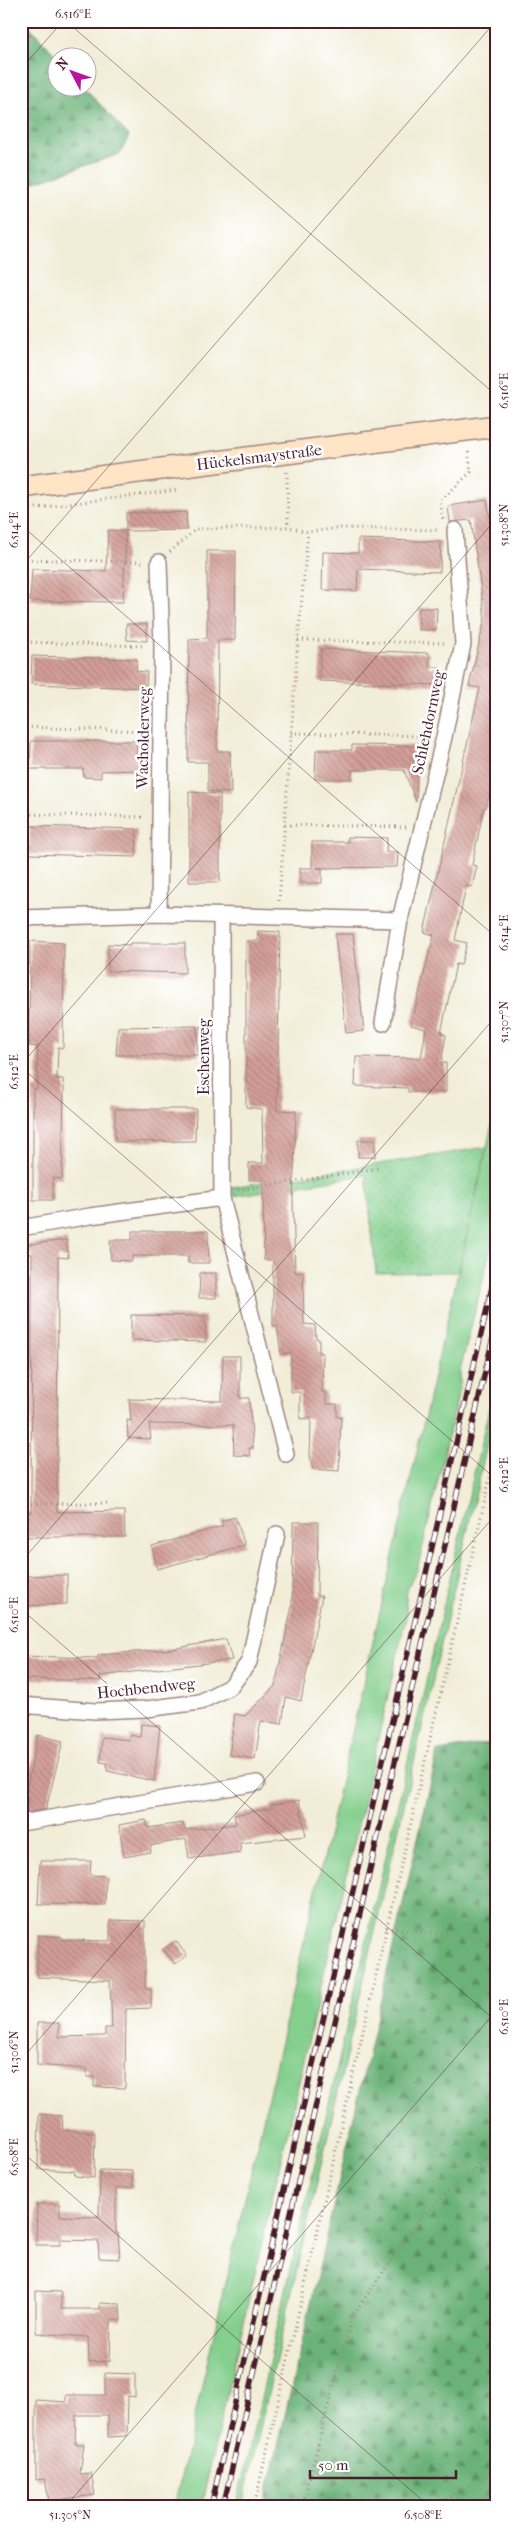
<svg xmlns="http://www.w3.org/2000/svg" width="518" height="2528" viewBox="0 0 518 2528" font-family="'IM FELL French Canon',serif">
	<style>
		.grass { fill: #84cf8d; stroke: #67775c }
		.forest { fill: url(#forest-firs); stroke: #5a6852 }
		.park { fill: url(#park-dots); stroke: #67775c }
		.building { fill: url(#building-back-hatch) }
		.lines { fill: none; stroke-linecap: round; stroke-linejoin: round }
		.street-casing { stroke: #9e8681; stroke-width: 18 }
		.secondary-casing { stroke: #9e8681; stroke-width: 24 }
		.path { stroke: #9e8681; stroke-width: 3; stroke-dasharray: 1 4; stroke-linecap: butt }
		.street { stroke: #fff; stroke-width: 15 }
		.secondary { stroke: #ffe4c6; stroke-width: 21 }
		.rail-casing { stroke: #4a1f2b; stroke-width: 5.5 }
		.rail { stroke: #fff; stroke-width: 4; stroke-dasharray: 11; stroke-linecap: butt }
		.ticks { fill: none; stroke: #4a1f2b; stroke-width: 1; stroke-opacity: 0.45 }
		.labels { text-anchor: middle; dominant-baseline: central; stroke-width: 5; stroke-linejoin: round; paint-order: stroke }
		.street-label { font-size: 16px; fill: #4a1f2b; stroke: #fff }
		.neatline { fill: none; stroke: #4a1f2b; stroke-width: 2 }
		.ticks-label { font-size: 12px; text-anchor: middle; fill: #4a1f2b }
	</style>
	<defs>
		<pattern id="forest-firs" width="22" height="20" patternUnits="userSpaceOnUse" patternTransform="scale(1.25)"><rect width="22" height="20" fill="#6bb278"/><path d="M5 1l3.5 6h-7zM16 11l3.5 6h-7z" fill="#5a9063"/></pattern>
		<pattern id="park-dots" width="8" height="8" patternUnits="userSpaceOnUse" patternTransform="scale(1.25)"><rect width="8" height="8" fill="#84cf8d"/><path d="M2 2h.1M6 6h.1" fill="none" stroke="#74b17a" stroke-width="1.8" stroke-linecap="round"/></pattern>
		<pattern id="building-back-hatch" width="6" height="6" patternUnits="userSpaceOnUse" patternTransform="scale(1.25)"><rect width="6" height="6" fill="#d39f98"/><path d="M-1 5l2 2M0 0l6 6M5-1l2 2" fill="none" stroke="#ad817c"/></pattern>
	</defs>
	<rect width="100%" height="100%" fill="#fff"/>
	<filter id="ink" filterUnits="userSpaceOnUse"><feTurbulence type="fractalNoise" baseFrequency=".02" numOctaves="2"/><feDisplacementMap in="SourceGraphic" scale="10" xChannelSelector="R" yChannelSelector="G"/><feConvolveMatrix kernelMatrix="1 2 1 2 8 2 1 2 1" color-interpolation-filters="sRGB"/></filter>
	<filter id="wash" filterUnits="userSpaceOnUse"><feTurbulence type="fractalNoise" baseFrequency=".0096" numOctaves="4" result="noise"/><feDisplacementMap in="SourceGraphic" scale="20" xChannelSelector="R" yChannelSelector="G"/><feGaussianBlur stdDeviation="1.12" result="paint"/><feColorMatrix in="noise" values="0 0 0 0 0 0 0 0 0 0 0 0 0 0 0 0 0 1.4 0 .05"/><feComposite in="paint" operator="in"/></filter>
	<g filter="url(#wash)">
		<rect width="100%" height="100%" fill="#f1edd7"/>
		<!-- grass -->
		<g class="grass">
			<path d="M497,1103v120l-37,148v15l-43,185c-10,15 -13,25 -10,42l-206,894h-27z"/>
			<polygon points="497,1374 497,1402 242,2507 236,2507"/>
		</g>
		<!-- forest -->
		<g class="forest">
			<polygon points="21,21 25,21 58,58 58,88 85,88 129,136 120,154 21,187"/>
			<polygon points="497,1742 497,2507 264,2507 438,1751"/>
		</g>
		<!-- park -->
		<polygon class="park" points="487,1147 458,1272 376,1273 366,1175 234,1196 232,1187"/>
		<g id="blocks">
			<!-- building -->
			<g class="building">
				<polygon points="487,500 497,564 497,763 486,808 484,807 472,865 477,866 472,887 466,886 455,940 467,943 461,965 456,964 441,1033 446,1035 441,1063 446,1063 446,1092 408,1092 408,1088 355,1086 356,1057 421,1058 426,1029 411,1025 434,935 424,932 480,688 469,686 485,618 471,520 450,522 448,506"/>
				<polygon points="186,512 187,530 126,531 126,513"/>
				<polygon points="108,530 126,531 123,602 30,601 32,569 106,571"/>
				<polygon points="358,539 441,542 440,572 358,569 357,591 322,590 323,552 358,553"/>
				<polygon points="207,551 236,551 235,640 218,640 217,751 230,751 231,793 208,791 208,762 188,762 189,639 207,638"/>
				<polygon points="419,608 437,608 436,630 419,630"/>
				<polygon points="126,624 147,624 147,641 127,640"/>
				<polygon points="321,649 429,653 429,667 439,667 439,685 319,681"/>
				<polygon points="32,656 137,659 136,671 147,672 146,688 31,684"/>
				<polygon points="31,741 137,741 136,755 148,756 147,770 101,771 101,778 84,777 83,769 30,769"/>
				<polygon points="352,745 418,746 416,802 404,770 352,770 352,779 315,779 316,750 352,750"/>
				<polygon points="189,792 220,794 220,882 189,882"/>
				<polygon points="30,826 137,829 136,857 29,854"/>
				<polygon points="348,837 387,838 386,852 398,852 397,867 317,868 322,868 322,883 300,883 300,868 312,868 312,842 348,842"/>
				<polygon points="258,931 280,932 277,1110 296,1111 293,1201 295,1272 303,1273 304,1324 315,1325 316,1338 319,1339 319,1353 323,1353 322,1392 326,1392 326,1404 337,1404 337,1417 341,1417 339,1471 313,1469 310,1456 311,1418 300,1419 300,1392 291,1392 291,1353 281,1354 277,1325 273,1326 273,1260 264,1260 263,1180 249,1180 249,1163 263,1163 262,1109 246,1107 246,941 258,941"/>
				<polygon points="335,934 353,934 364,1031 346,1033"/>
				<polygon points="30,941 64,943 63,1048 58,1047 57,1079 63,1079 64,1089 62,1179 53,1178 53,1200 33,1200 33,1089 37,1089 38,1047 29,1046"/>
				<polygon points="130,943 185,943 185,973 108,971 108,944 130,945"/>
				<polygon points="197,1026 198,1055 116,1055 118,1027"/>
				<polygon points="115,1109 196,1109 195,1141 115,1142"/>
				<rect x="358" y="1140" width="17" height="17"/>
				<polygon points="132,1231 208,1231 209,1263 188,1263 188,1256 132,1256 132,1261 111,1260 110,1240 132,1240"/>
				<polygon points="67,1240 68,1258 58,1257 57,1512 124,1511 125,1537 21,1537 21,1513 31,1512 32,1291 32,1254 21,1253 21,1245"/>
				<polygon points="200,1273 216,1273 216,1298 199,1298"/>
				<polygon points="131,1315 205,1316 206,1342 131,1340"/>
				<polygon points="223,1356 240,1356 240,1398 249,1398 253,1448 249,1448 250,1456 234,1455 233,1425 149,1424 151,1439 128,1438 127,1420 131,1421 129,1399 222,1401"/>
				<polygon points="235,1517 245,1545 157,1569 152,1546 223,1526 221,1521"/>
				<polygon points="293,1522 318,1522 317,1596 322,1596 301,1701 286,1697 282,1724 261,1721 255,1759 229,1755 235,1714 245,1716 275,1686 292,1606"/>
				<polygon points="67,1575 67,1604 21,1606 21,1576"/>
				<polygon points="226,1639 232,1660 100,1676 101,1681 24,1679 24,1676 21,1676 21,1656 98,1658 98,1655 172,1649"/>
				<polygon points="141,1724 160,1726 154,1781 107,1771 107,1763 100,1762 102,1737 129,1740 130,1735 140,1737"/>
				<polygon points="38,1735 63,1741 46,1809 26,1813 28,1798 25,1797"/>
				<polygon points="299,1800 306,1836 240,1843 241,1852 189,1859 186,1839 150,1846 151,1852 124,1857 119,1825 146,1820 148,1828 183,1823 185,1830 236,1824 234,1815 272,1808 271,1805"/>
				<polygon points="40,1861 91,1861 90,1875 106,1876 105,1905 38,1904"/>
				<polygon points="110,1920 145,1921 145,1989 151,1989 151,2008 126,2009 125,2088 94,2087 94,2077 87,2077 87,2069 37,2065 37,2023 59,2023 59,2037 105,2036 105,2028 112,2028 110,1980 37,1977 38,1935 62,1937 62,1940 110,1941"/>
				<polygon points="176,1941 187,1956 175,1964 163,1949"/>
				<polygon points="39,2114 62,2116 63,2130 95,2133 94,2178 75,2176 74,2171 38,2169"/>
				<polygon points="100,2170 132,2171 133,2188 116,2188 116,2233 118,2233 120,2259 99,2258 98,2241 60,2240 60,2245 36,2245 37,2204 60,2204 60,2216 99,2217"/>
				<polygon points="36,2291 61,2292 61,2309 100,2309 100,2303 120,2304 121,2321 111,2320 110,2361 89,2362 88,2337 36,2333"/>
				<polygon points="105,2373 135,2374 135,2397 128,2396 127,2436 108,2437 108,2415 76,2415 75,2444 84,2444 80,2474 91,2473 95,2495 49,2501 45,2479 36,2480 36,2400 66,2402 66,2395 105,2395"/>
			</g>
		</g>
	</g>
	<g filter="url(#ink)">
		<use href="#blocks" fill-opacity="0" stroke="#9e8681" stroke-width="1"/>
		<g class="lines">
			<defs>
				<g id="street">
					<polyline points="159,562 162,646 159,914"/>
					<polyline points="221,916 222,1198"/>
					<polyline points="21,918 159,914 400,920 383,1023"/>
					<polyline points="400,920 444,737 463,644 455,530"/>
					<polyline points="21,1228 90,1216 222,1198 286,1454"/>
					<polyline points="21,1705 95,1711 146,1709 200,1702 231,1686 249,1662 277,1534"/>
					<polyline points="21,1823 257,1783"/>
				</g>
				<polyline id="secondary" points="21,487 497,426"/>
			</defs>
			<!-- street casing -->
			<use href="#street" class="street-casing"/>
			<!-- secondary casing -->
			<use href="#secondary" class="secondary-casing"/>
			<!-- path -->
			<g class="path">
				<polyline points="287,472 288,527"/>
				<polyline points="21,510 177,490"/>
				<polyline points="443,519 440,501 471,472 468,449"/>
				<polyline points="170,552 196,529 288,527 308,532 340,528 440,530"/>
				<polyline points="21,559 143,562"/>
				<polyline points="298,640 447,643"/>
				<polyline points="21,642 146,646"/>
				<polyline points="21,727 145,731"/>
				<polyline points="291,733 428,736"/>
				<polyline points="21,814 143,817"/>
				<polyline points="285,825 406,827"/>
				<polyline points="279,901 298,640 308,532"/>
				<polyline points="238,1190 380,1168"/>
				<polyline points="21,1504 108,1503"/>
				<polyline points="386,1928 497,1940"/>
				<polyline points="254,2507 497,1447"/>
				<polyline points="302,2507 351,2318 422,2216 497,2148"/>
				<polyline points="433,2507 497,2469"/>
			</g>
			<!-- street -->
			<use href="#street" class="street"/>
			<!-- secondary -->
			<use href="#secondary" class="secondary"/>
			<defs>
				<g id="rail">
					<polyline points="211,2507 497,1265"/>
					<polyline points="223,2507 497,1320"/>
				</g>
			</defs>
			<!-- rail casing -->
			<use href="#rail" class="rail-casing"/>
			<!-- rail -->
			<use href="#rail" class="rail"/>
		</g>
	</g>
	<!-- ticks -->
	<path class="ticks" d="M66,21l431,375M21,69l42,-48M21,525l476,413M21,567l475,-546M21,1065l476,-547M21,1067l476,413M21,1562l476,-547M21,1609l476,413M21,2060l476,-547M21,2151l409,356M65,2507l432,-497"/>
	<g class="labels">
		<!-- street labels -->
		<g class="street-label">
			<text transform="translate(259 457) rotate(-7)">Hückelsmaystraße</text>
			<text transform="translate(428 722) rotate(-78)">Schlehdornweg</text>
			<text transform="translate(143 738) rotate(-89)">Wacholderweg</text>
			<text transform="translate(203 1057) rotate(-90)">Eschenweg</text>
			<text transform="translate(146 1688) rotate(-6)">Hochbendweg</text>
		</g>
	</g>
	<!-- margin -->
	<rect width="518" height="2528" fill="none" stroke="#fff" stroke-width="55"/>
	<!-- north arrow -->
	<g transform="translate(72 72) rotate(311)"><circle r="24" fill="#ffffff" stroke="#b7a5aa"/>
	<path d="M0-4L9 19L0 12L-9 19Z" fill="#b5179e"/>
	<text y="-8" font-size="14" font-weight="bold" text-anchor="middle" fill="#4a1f2b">N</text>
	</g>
	<!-- scale -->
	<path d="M310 2470v8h146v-8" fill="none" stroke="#4a1f2b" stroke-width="2.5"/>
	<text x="318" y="2470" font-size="15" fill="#4a1f2b" stroke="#ffffff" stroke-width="4" paint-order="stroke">50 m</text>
	<rect x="28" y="28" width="462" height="2472" class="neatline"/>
	<g class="ticks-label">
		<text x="73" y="18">6.516°E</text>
		<text transform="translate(504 391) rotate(-90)" y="4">6.516°E</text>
		<text transform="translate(504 525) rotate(-90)" y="4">51.308°N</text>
		<text transform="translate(14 530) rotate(-90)" y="4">6.514°E</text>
		<text transform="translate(504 933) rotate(-90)" y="4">6.514°E</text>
		<text transform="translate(504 1022) rotate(-90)" y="4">51.307°N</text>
		<text transform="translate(14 1072) rotate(-90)" y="4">6.512°E</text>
		<text transform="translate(504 1475) rotate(-90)" y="4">6.512°E</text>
		<text transform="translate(14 1615) rotate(-90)" y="4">6.510°E</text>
		<text transform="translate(504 2017) rotate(-90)" y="4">6.510°E</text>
		<text transform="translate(14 2052) rotate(-90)" y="4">51.306°N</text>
		<text transform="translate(14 2157) rotate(-90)" y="4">6.508°E</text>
		<text x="70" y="2519">51.305°N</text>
		<text x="423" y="2519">6.508°E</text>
	</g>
</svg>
